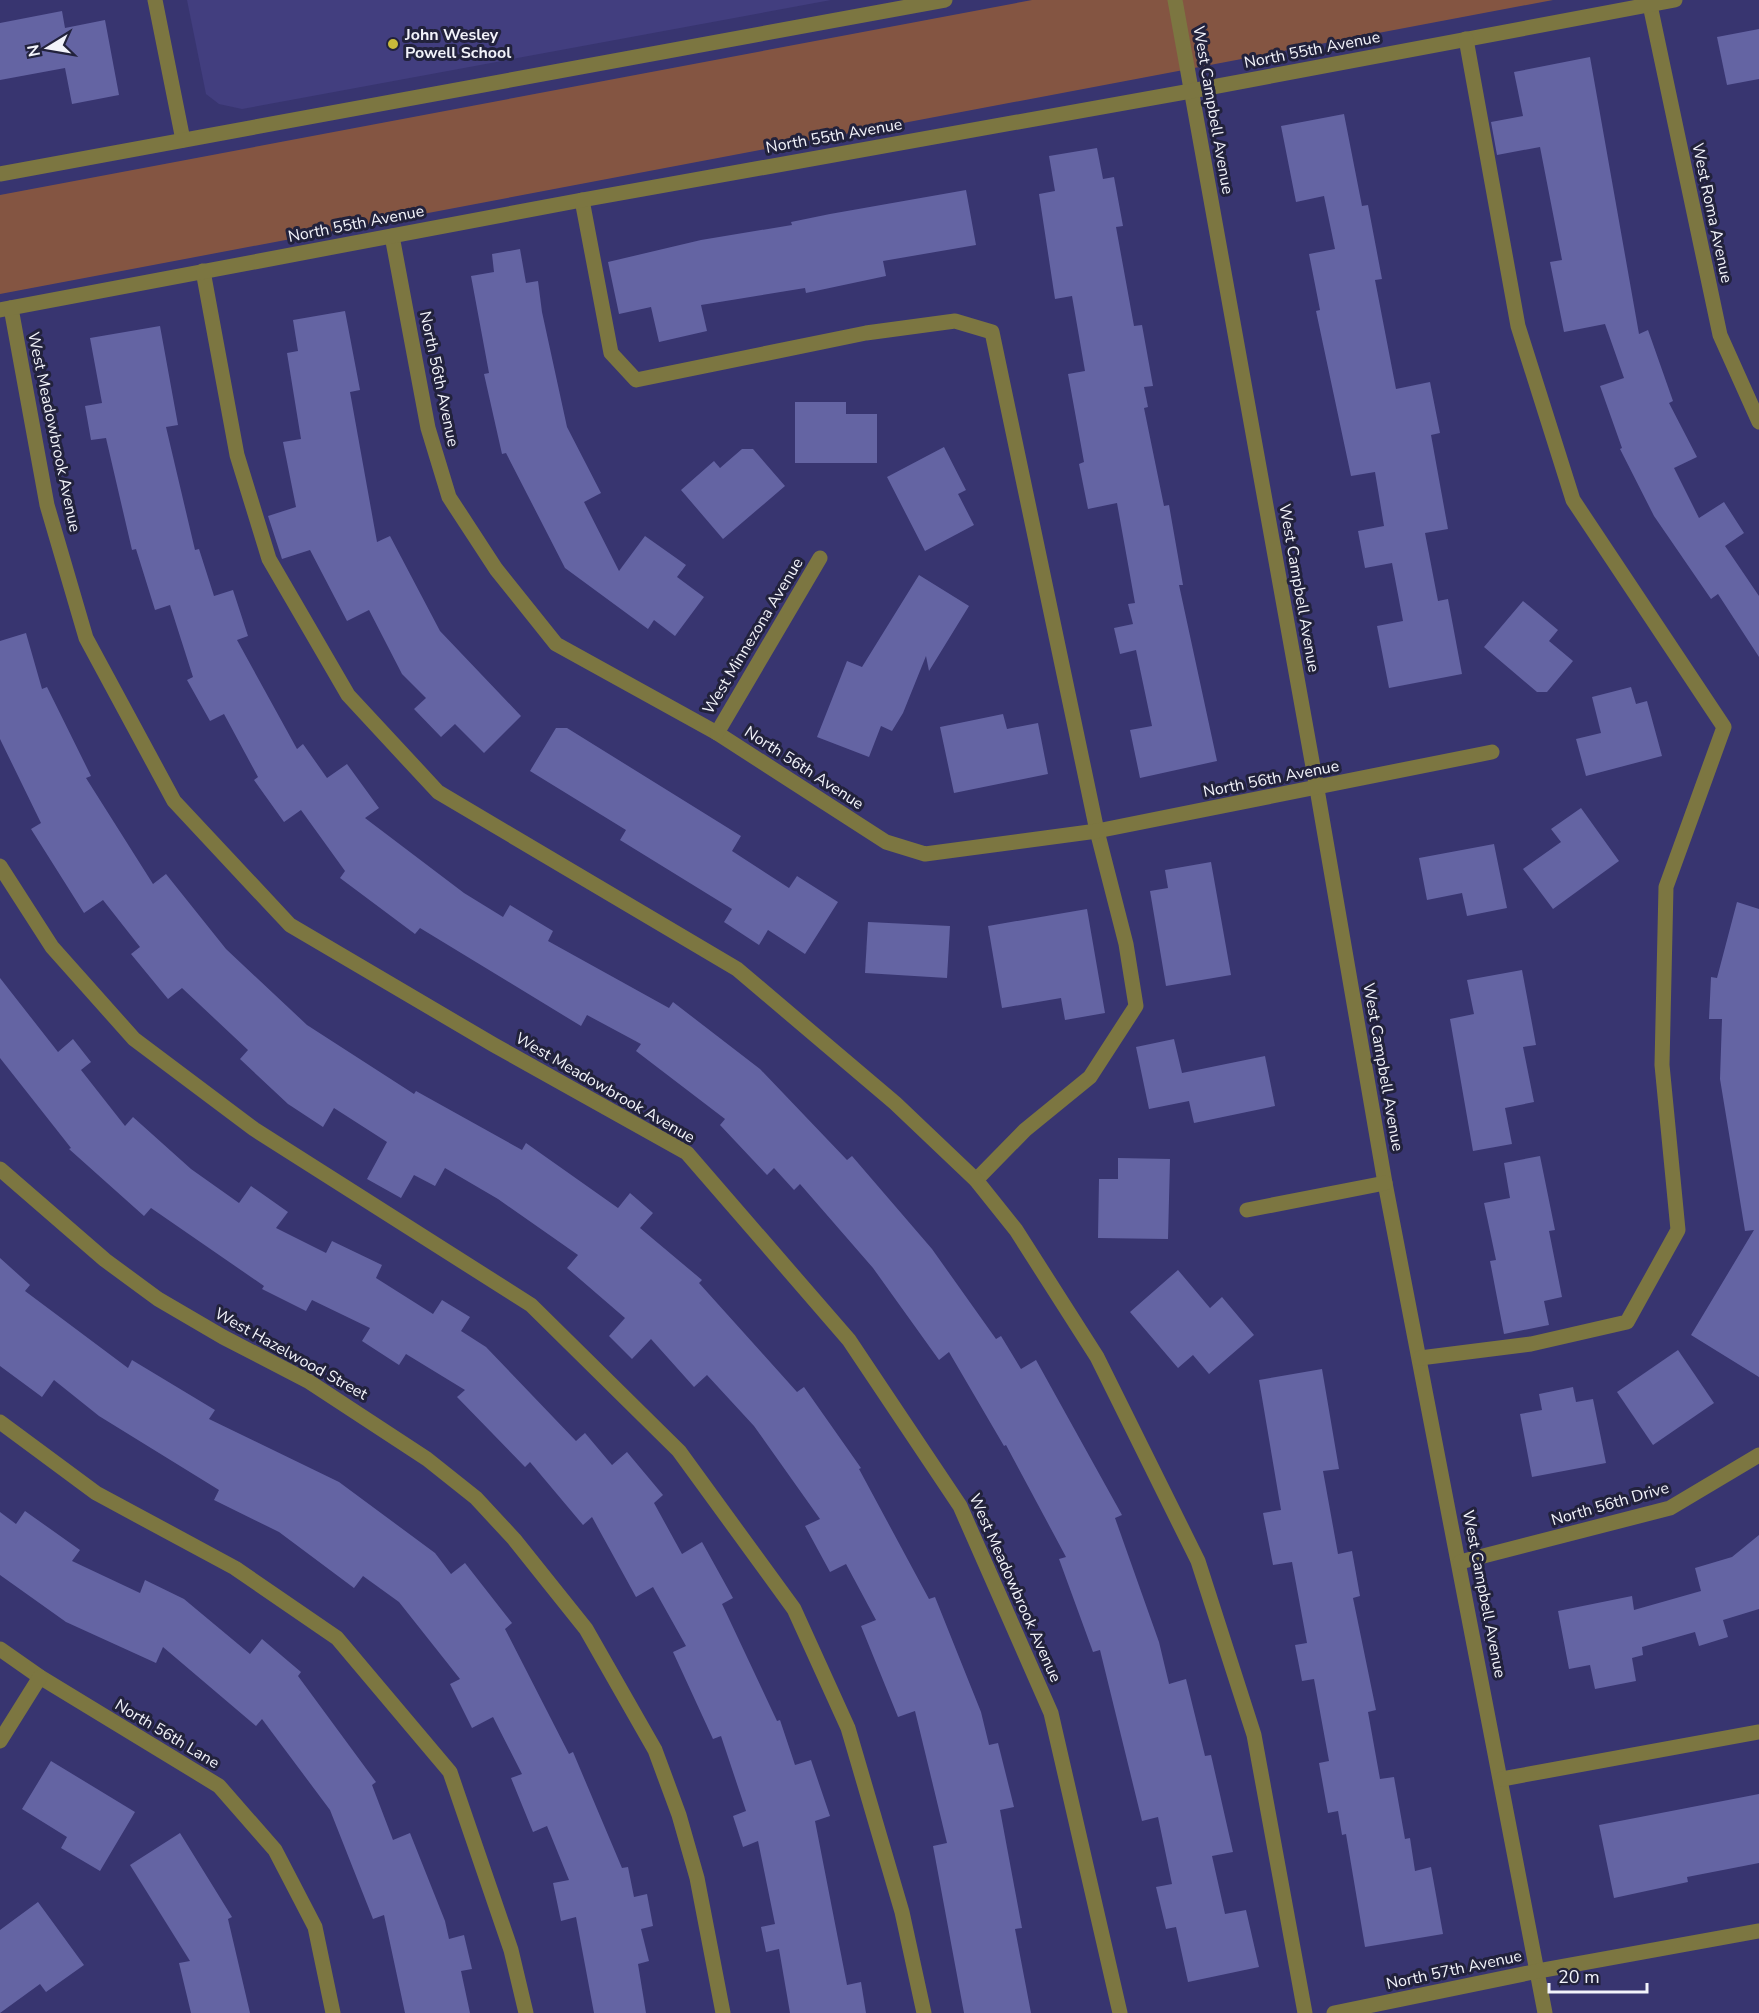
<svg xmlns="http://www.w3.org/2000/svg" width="1759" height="2013" viewBox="0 0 1759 2013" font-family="'Nunito Sans',sans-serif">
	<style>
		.built { fill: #423e7f }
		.green { fill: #845542 }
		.building { fill: #6464a3 }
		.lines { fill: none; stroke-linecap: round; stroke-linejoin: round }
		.minor { stroke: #7c7641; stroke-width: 15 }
		.poi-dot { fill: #c9ba3a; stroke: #22223c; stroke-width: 2 }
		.labels { text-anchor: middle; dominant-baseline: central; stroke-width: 6; stroke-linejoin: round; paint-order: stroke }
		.poi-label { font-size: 16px; font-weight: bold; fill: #f2f3fa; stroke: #22223c; text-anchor: start }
		.street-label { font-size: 16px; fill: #f2f3fa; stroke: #22223c }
	</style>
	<rect width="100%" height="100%" fill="#383570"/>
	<!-- built -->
	<polygon class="built" points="187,0 831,0 242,109 219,104 206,94"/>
	<!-- green -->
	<polygon class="green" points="1032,0 1553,0 0,294 0,195"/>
	<!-- building -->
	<g class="building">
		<polygon points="62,11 65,28 105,20 119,95 72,104 65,68 0,80 0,23"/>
		<polygon points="1759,29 1759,79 1727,85 1717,37"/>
		<polygon points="1590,57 1639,334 1648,330 1673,401 1669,403 1697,457 1674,468 1699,518 1724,502 1744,533 1725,546 1759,596 1759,657 1718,594 1711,599 1654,516 1620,449 1622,448 1600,386 1624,378 1605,324 1564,332 1550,262 1562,260 1540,147 1497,155 1491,122 1523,116 1514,72"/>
		<polygon points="1344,114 1362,206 1368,205 1382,279 1375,280 1396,389 1430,382 1440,433 1431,435 1448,529 1425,533 1438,601 1448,599 1462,674 1389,688 1377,626 1403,621 1392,563 1365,568 1358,531 1384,526 1375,472 1351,476 1316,311 1320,310 1309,254 1335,249 1324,196 1296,202 1281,126"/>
		<polygon points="1097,148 1103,179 1114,177 1123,226 1116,227 1134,326 1142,325 1153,386 1144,387 1148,407 1144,408 1164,506 1169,505 1183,585 1179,585 1217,761 1140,778 1130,730 1152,726 1136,650 1120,654 1114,628 1133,624 1128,604 1135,603 1117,503 1088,509 1079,464 1084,462 1068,374 1085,371 1072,296 1055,299 1039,194 1055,191 1049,156"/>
		<polygon points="966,190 976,245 883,261 886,276 806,293 805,288 701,305 707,331 659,342 651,307 619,314 608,262 701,240 792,225 791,222 830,214"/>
		<polygon points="520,249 526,283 538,281 542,312 567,427 601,493 584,502 619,571 645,536 686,565 677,577 704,597 675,636 654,620 648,629 565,568 506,453 502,454 484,374 489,373 471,276 494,272 492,254"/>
		<polygon points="345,311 360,390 350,392 377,542 390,536 440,631 521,716 484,753 455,724 441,737 414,709 426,698 402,674 369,610 347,621 310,550 282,559 268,516 296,507 283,442 301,439 287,353 298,351 293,320"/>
		<polygon points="160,326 178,425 166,427 195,550 199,549 214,596 233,590 248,636 237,640 297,749 303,744 327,778 347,764 379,808 365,818 464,893 503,917 510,905 553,931 548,941 669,1008 673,1002 760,1069 847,1160 852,1156 932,1249 996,1339 1001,1336 1021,1369 1036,1360 1122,1515 1115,1518 1159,1642 1169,1684 1186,1679 1205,1756 1211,1755 1233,1852 1212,1856 1225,1914 1246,1910 1259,1967 1188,1982 1176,1927 1166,1929 1156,1887 1172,1884 1158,1817 1142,1821 1100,1650 1093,1652 1059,1559 1066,1557 1006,1445 1004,1446 949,1352 939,1360 873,1268 800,1184 794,1190 774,1168 767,1175 720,1125 725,1119 636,1051 641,1044 587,1015 581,1026 420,928 415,934 340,878 345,871 301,810 284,822 254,780 258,777 224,714 210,721 187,680 193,677 170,605 155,610 136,549 132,550 106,438 91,440 85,406 102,403 90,338"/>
		<polygon points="795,402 846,402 846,414 877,414 877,463 795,463"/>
		<polygon points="944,447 966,490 958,494 974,525 925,551 887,477"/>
		<polygon points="742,449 753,449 785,486 723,539 681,490 714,461 720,468"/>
		<polygon points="919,575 969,606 929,671 926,656 903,713 892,731 881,726 869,757 817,737 847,661 862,667"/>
		<polygon points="1523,601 1558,630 1549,641 1573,661 1547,692 1537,692 1484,647"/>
		<polygon points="26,633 42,689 47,687 91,776 86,778 153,884 166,874 226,949 307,1025 414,1094 416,1091 522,1150 526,1143 618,1208 630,1193 653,1213 640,1228 702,1280 699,1283 797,1392 804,1387 861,1468 859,1469 929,1599 935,1597 981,1712 989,1745 998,1743 1014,1807 1000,1810 1022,1928 1015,1929 1031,2013 964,2013 933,1846 947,1843 915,1711 898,1717 861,1626 876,1620 846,1564 830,1572 805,1526 820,1519 754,1426 707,1375 694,1387 651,1339 632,1359 609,1336 625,1318 567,1268 578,1255 498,1199 445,1168 435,1186 414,1175 401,1198 367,1179 387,1142 334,1108 323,1127 288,1104 240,1059 248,1050 182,988 168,999 131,954 140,947 103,900 84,913 31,829 41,823 0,739 0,641"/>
		<polygon points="1631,687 1636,704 1647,701 1662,756 1586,776 1576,739 1601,733 1592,697"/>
		<polygon points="1003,714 1007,729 1038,723 1048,774 954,793 940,727"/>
		<polygon points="556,728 567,728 741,836 732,851 789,888 797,876 838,902 805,954 768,930 759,945 724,922 732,909 620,840 626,830 530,771"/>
		<polygon points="1581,808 1619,861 1553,909 1523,869 1561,842 1551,829"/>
		<polygon points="1494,844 1507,908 1467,916 1462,893 1427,900 1419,858"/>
		<polygon points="1211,862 1231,975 1166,986 1150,891 1168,888 1165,870"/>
		<polygon points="1737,902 1759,909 1759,1377 1691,1335 1754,1230 1745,1231 1720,1079 1722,1019 1709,1019 1711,977 1717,978"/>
		<polygon points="1087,909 1105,1013 1065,1020 1061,998 1002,1008 988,926"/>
		<polygon points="868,922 950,926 947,978 865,973"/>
		<polygon points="1522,970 1536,1045 1523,1047 1534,1102 1505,1108 1512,1144 1473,1151 1450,1019 1474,1014 1467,980"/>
		<polygon points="0,978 58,1052 73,1039 91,1062 81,1070 125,1126 133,1117 191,1169 239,1203 251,1186 288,1212 276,1228 326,1253 332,1241 382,1265 376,1278 433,1314 442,1300 470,1317 461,1331 486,1347 576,1441 585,1433 612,1465 627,1452 663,1495 654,1503 682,1554 702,1542 733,1598 722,1604 777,1721 780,1720 795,1765 811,1760 830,1816 815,1821 847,1985 861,1982 866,2013 790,2013 779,1949 766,1952 761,1927 775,1924 758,1841 743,1847 733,1816 746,1811 721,1736 713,1739 673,1652 686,1646 653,1587 636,1597 592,1517 583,1525 530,1462 525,1467 457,1397 465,1390 406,1354 399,1365 362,1341 370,1328 312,1300 306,1311 262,1289 264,1286 151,1208 144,1216 69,1149 71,1148 0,1058"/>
		<polygon points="1174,1039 1182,1073 1265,1056 1275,1106 1194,1123 1189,1101 1149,1109 1136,1047"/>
		<polygon points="1540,1156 1555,1230 1549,1231 1562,1297 1544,1301 1549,1325 1504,1334 1490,1261 1496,1260 1484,1203 1510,1198 1504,1163"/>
		<polygon points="1118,1158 1170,1159 1168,1239 1098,1238 1099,1179 1118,1179"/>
		<polygon points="0,1258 30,1285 25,1291 128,1368 132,1360 215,1410 209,1419 339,1482 435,1553 451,1574 465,1563 512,1623 505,1629 569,1754 573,1752 622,1868 628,1867 634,1897 647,1894 653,1926 641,1929 649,1961 638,1964 646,2013 594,2013 576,1917 561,1921 553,1883 569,1880 547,1826 533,1832 511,1778 522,1774 493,1717 472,1728 450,1684 460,1679 399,1602 363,1576 354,1588 279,1532 214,1500 219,1490 99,1416 54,1380 42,1397 0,1366"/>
		<polygon points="1178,1270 1210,1308 1222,1297 1254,1335 1209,1374 1193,1355 1178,1368 1130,1312"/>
		<polygon points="1678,1350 1714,1403 1653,1445 1617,1392"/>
		<polygon points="1322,1369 1339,1469 1323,1471 1338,1554 1352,1551 1360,1596 1353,1598 1376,1710 1368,1712 1380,1779 1394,1777 1405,1839 1410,1838 1415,1871 1431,1867 1443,1934 1365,1947 1346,1834 1342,1835 1338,1811 1328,1813 1319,1763 1329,1761 1314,1679 1302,1681 1295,1645 1307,1643 1292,1562 1273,1565 1263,1513 1281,1510 1259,1380"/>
		<polygon points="1573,1387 1576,1402 1593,1399 1606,1463 1532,1477 1520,1414 1542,1410 1539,1394"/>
		<polygon points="25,1511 80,1550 72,1561 140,1593 145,1580 184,1599 250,1654 262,1639 301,1672 298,1676 376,1782 372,1785 393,1840 410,1833 445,1921 449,1939 464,1935 472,1969 461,1971 470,2013 405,2013 384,1915 373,1919 330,1810 262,1719 256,1726 163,1647 156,1663 66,1622 0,1575 0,1512 16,1524"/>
		<polygon points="1759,1535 1759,1609 1723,1620 1728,1637 1699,1646 1695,1632 1642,1647 1643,1655 1632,1658 1636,1681 1595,1689 1590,1665 1569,1669 1558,1611 1632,1596 1634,1610 1701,1591 1695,1568 1732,1557"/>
		<polygon points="51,1761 135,1812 100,1871 61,1848 67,1837 22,1809"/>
		<polygon points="1759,1794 1759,1863 1687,1877 1688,1882 1614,1898 1599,1825"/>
		<polygon points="180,1833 232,1917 228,1919 250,2013 191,2013 179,1963 190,1961 130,1865"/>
		<polygon points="38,1902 84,1965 46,1992 40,1984 0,2013 0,1930"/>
	</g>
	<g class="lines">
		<!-- minor -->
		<g class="minor">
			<polyline points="155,0 183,140"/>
			<polyline points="1175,0 1317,789 1385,1183 1545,2013"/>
			<polyline points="1650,5 1720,335 1759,422"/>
			<polyline points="0,174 945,0"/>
			<polyline points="582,200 611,353 636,380 866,333 955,321 992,332 1097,831 1126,944 1136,1006 1090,1077 1025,1130 976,1180"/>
			<polyline points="392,236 428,428 449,497 496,569 556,644 717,733 886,842 925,854 1097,831 1492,752"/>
			<polyline points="203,271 237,455 269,559 348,695 438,792 737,969 895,1103 976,1180 1016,1230 1097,1357 1198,1561 1254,1735 1305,2013"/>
			<polyline points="11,308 47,505 86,638 174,801 290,925 494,1045 687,1153 849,1340 960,1506 1051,1713 1120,2013"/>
			<polyline points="0,310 582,200 1191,91 1675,0"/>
			<polyline points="717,733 820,558"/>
			<polyline points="0,866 52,947 134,1039 254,1129 531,1305 679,1451 794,1609 848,1728 902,1912 924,2013"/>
			<polyline points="0,1169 105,1260 158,1299 223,1337 308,1381 427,1459 476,1498 514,1539 586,1629 655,1750 679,1815 697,1878 723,2013"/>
			<polyline points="1247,1210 1385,1183"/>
			<polyline points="1420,1358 1531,1344 1627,1322 1678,1230 1662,1065 1666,887 1724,727 1573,500 1518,326 1466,39"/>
			<polyline points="0,1422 96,1493 235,1568 337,1638 450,1772 511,1950 526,2013"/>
			<polyline points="1460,1562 1670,1508 1759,1455"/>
			<polyline points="0,1649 40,1677 219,1786 275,1850 315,1927 333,2013"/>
			<polyline points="0,1741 40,1677"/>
			<polyline points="1502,1779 1759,1732"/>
			<polyline points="1334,2013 1538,1971 1759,1931"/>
		</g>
	</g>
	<!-- markers -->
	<circle class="poi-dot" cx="393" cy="44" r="6"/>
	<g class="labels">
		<!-- poi labels -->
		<g class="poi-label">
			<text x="405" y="35">John Wesley<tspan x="405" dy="18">Powell School</tspan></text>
		</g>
		<!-- street labels -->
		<g class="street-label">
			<text transform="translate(1312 50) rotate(-11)">North 55th Avenue</text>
			<text transform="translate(1213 110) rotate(80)">West Campbell Avenue</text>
			<text transform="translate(834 136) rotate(-10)">North 55th Avenue</text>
			<text transform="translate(1712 213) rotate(78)">West Roma Avenue</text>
			<text transform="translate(356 224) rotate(-11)">North 55th Avenue</text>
			<text transform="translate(439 379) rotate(78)">North 56th Avenue</text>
			<text transform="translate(54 432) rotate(78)">West Meadowbrook Avenue</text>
			<text transform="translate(1299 588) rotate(80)">West Campbell Avenue</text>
			<text transform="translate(753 636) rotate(-59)">West Minnezona Avenue</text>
			<text transform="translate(804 768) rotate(33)">North 56th Avenue</text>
			<text transform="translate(1271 779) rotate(-11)">North 56th Avenue</text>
			<text transform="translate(1383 1067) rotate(80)">West Campbell Avenue</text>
			<text transform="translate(605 1088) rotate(30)">West Meadowbrook Avenue</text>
			<text transform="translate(291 1354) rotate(29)">West Hazelwood Street</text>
			<text transform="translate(1610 1504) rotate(-16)">North 56th Drive</text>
			<text transform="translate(1015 1588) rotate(66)">West Meadowbrook Avenue</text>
			<text transform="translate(1484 1594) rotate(79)">West Campbell Avenue</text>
			<text transform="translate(167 1734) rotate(31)">North 56th Lane</text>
			<text transform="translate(1454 1970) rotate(-12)">North 57th Avenue</text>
		</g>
	</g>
	<!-- north arrow -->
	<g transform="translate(48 48) rotate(259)" stroke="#22223c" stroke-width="4.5" paint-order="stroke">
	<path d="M0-4.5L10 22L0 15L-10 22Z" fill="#f2f3fa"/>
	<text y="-9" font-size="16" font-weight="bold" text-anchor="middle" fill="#f2f3fa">N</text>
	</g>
	<!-- scale -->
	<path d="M1549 1983v9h98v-9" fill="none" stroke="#f2f3fa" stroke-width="3"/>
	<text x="1558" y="1983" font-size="18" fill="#f2f3fa" stroke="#22223c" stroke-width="4.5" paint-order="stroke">20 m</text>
</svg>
